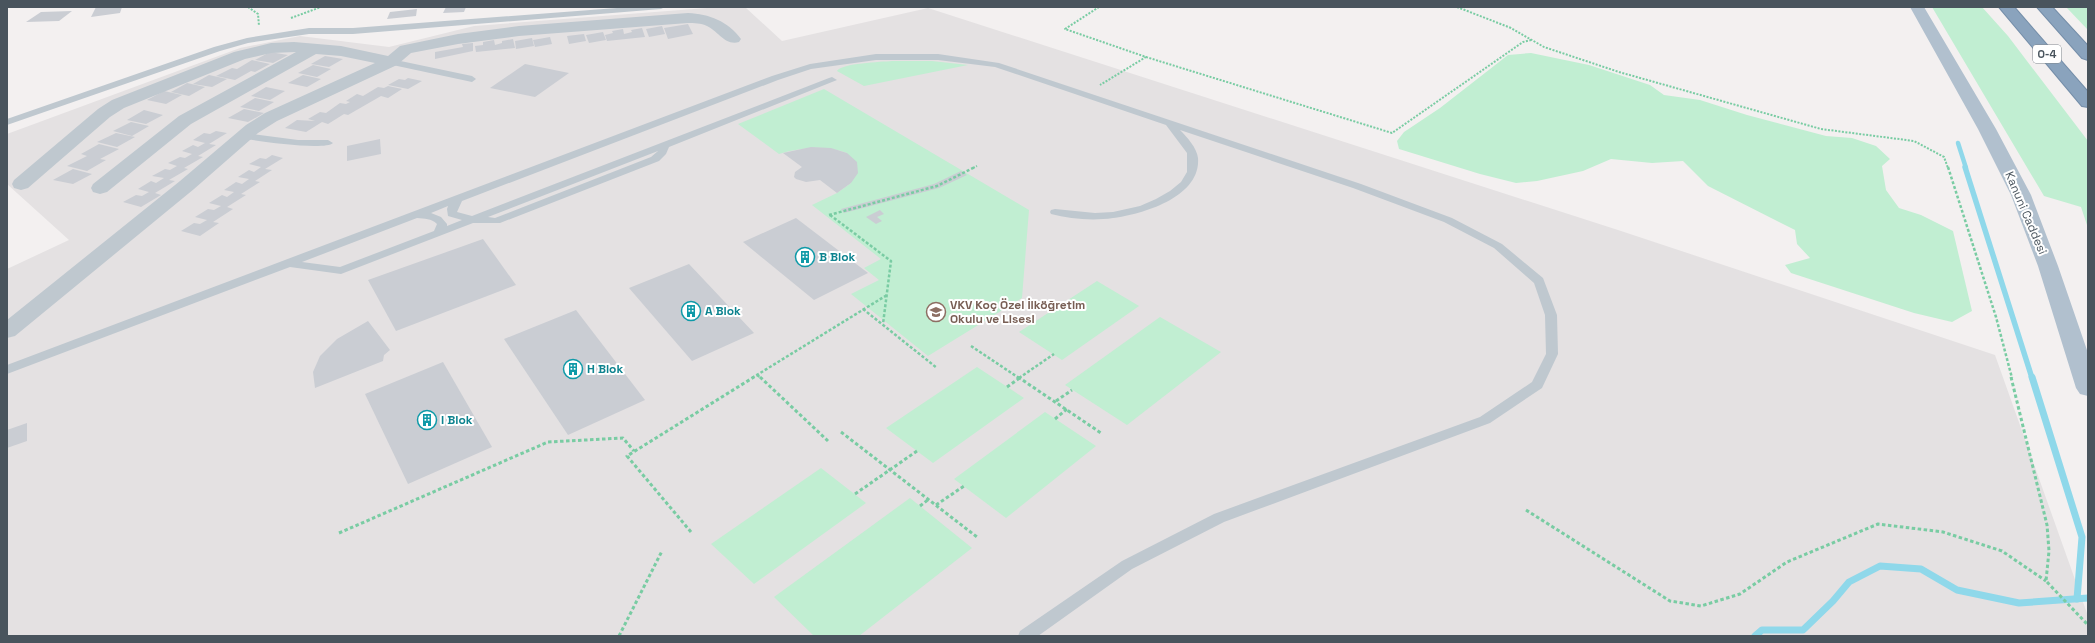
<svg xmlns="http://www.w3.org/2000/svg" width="2095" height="643" viewBox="0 0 2095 643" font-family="'Space Grotesk',sans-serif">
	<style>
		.education { fill: #e4e1e2 }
		.green { fill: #c1eed2 }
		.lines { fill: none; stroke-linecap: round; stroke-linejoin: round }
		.stream-far2 { stroke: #8fd8ea; stroke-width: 4.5 }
		.stream-far1 { stroke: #8fd8ea; stroke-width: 5.5 }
		.stream { stroke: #8fd8ea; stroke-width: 7 }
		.building { fill: #cacdd3 }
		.highway-casing { stroke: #758ea9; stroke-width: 2 }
		.path-far2 { stroke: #79cca3; stroke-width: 2; stroke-dasharray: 2 1.5; stroke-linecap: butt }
		.path-far1 { stroke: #79cca3; stroke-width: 2.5; stroke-dasharray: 3 2; stroke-linecap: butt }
		.path { stroke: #79cca3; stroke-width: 3; stroke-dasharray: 3.5 2.5; stroke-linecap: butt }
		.lane { fill: #bfc8cf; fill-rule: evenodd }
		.street { fill: #bfc8cf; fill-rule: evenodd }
		.primary { fill: #b1c0ce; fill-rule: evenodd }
		.highway { fill: #8aa3bd; fill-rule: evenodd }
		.labels { text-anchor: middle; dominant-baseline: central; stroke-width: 4; stroke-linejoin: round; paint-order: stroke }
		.shield { fill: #fff; stroke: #80878e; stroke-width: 1 }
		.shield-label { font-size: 11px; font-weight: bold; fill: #49545d }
		.street-label { font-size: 12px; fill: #49545d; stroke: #fff }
		.culture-label { font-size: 12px; font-weight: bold; fill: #0d838f; stroke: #fff; text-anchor: start }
		.education-label { font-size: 12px; font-weight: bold; fill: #785e54; stroke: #fff; text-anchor: start }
	</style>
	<rect width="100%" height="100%" fill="#f3f0f0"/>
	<!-- education -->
	<polygon class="education" points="720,7 745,7 782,41 928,8 1618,230 1995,355 2088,616 2088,636 7,636 7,269 69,240 7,184 7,134 240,48 300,36 389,47 474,26"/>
	<!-- green -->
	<g class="green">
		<polygon points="1932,7 1982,7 2008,36 2088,141 2088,228 2081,207 2044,196"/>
		<polygon points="2066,7 2088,7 2088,30"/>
		<polygon points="1531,53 1589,65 1650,85 1664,95 1700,100 1747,115 1826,136 1852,138 1876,146 1890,159 1882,166 1886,190 1899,208 1921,215 1953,231 1972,311 1952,322 1914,313 1791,273 1785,265 1810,258 1797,244 1795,230 1708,186 1683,161 1652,163 1611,159 1583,171 1537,181 1516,183 1480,174 1399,149 1397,141 1404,132 1440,108 1508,55"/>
		<path d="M892,61h40l36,4 -104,21 -27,-15c5,-8 44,-9 55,-10z"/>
		<path d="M824,89l205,121 -7,88 -94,58 -77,-62 28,-14 -15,-12 17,-9 -69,-54 25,-12 14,-10 -4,-30c-23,-8 -44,-6 -68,1l-41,-30z"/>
		<polygon points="1097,281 1139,306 1062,360 1019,332"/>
		<polygon points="1160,317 1221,352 1127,425 1065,385"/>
		<polygon points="977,367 1024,398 933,463 886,428"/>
		<polygon points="1045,412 1096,446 1006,518 954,479"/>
		<polygon points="821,468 866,503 754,584 711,544"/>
		<polygon points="910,498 972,548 859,636 814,636 774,597"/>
	</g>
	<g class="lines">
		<!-- stream-far2 -->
		<polyline class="stream-far2" points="1958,143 1966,168"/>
		<!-- stream-far1 -->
		<polyline class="stream-far1" points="1965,167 2032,378"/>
		<!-- stream -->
		<g class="stream">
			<polyline points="2032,377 2082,537 2077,599"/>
			<polyline points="1755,636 1762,630 1803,630 1833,601 1849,582 1880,566 1921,569 1957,590 2019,603 2088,598"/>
		</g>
	</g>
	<!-- building -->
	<g class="building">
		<polygon points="96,7 122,7 120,13 91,17"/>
		<polygon points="446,7 466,7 464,12 443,13"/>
		<polygon points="417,9 416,16 387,19 390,12"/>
		<polygon points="72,11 59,21 26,22 41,12"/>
		<polygon points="688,24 693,34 668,39 664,28"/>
		<polygon points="662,26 665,34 649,37 646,29"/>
		<polygon points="642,28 645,37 607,41 605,35 613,33 612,31 623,29 624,34 632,32 631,30"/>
		<polygon points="603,32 606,40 589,43 586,35"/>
		<polygon points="584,34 586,41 569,44 567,36"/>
		<polygon points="550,37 552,44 535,47 533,40"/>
		<polygon points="532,38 534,46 516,49 515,41"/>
		<polygon points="513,39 515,48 476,52 475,46 483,45 483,42 494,40 495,45 502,43 502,41"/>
		<polygon points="473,43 473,51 435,59 435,52 463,47 462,44"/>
		<polygon points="270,52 288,55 273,63 255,60"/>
		<polygon points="325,56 343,59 329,67 311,64"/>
		<polygon points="252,60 270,64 255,72 251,71 235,80 216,76 232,68 237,69"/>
		<polygon points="525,64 569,73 535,97 490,88"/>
		<polygon points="313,65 331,69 317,77 298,73"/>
		<polygon points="209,75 227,79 212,87 193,84"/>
		<polygon points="303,75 321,79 307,87 288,83"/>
		<polygon points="408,78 422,81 408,89 388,85 399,79 405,80"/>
		<polygon points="187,83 205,87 189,96 171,92"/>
		<polygon points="388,86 402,89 388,98 381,96 348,115 344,114 328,124 322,122 306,132 285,128 297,120 315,121 308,119 320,112 326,113 340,103 346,104 350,102 346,101 357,94 363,96 378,87 384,88"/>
		<polygon points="266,87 285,91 270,100 251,96"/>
		<polygon points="164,91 182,95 166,104 147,100"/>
		<polygon points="255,98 274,102 259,111 240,107"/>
		<polygon points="244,109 264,113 248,122 228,118"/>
		<polygon points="144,110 163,115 146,124 127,120"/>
		<polygon points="131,122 149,126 132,136 113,131"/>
		<polygon points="216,131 227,133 209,144 216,145 198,156 203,157 184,168 188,169 169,180 175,181 155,193 161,195 141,207 123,202 136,195 142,196 149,192 138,189 151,181 156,183 164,178 152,176 165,169 170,170 177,166 168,163 180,157 185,158 192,154 182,151 193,145 198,147 205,143 193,140 204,133 210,134"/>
		<polygon points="116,133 135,137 117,147 97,142"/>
		<polygon points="380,139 381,154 347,161 347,146"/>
		<polygon points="99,144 119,149 100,159 106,160 87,171 67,166 87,156 81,154"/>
		<polygon points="811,147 831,148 847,153 857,162 858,173 851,183 837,193 820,180 806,182 796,179 794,177 795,172 802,167 783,153"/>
		<polygon points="272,155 283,158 265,169 272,170 255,181 260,182 241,194 246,195 227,207 233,209 213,222 219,223 200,236 181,231 194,223 200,224 207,220 195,217 208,209 214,210 221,206 209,203 222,195 227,197 234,192 224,190 236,182 242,184 249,179 238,177 249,170 254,172 261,167 249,164 260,158 266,159"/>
		<polygon points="73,169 92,174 73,184 53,180"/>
		<polygon points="961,171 967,175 939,188 844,213 841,209 934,184"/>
		<polygon points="880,210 884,214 877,217 882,221 876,224 866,217"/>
		<polygon points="796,218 868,273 814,300 743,242"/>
		<polygon points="483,239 516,285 396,331 368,280"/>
		<polygon points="689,264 754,333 692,361 629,288"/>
		<polygon points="576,310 645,400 568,435 504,339"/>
		<polygon points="368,321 390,350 384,355 383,361 315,388 313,372 320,356 337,339"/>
		<polygon points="443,362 492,447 408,484 365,394"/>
		<polygon points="27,423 27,441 7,448 7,430"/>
	</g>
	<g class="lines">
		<defs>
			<g id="highway">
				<polygon points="1999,7 2014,7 2088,92 2088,107 2082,106"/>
				<polygon points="2037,7 2052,7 2088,46 2088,60 2082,58"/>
			</g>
		</defs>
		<!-- highway casing -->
		<use href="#highway" class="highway-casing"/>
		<!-- path-far2 -->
		<g class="path-far2">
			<polyline points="248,7 258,14 259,26"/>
			<polyline points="1099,7 1065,29 1146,57 1100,85"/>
			<polyline points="1457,7 1511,28 1544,47 1619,72 1821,129 1914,141 1944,157 1948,168"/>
			<polyline points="291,18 321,7"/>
			<polyline points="1146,57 1392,133 1523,42 1531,40"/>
			<polyline points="973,168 977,166"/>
		</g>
		<!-- path-far1 -->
		<g class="path-far1">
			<polyline points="1948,167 1996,317 2012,378"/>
			<polyline points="829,215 937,186 975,167"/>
			<polyline points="830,215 891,261 883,324"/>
			<polyline points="863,309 937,368"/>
			<polyline points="971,346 1019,378"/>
			<polyline points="757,375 761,378"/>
			<polyline points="752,378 887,295"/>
			<polyline points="1019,378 1054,354"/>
		</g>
		<!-- path -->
		<g class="path">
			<polyline points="760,377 828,441"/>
			<polyline points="1018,377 1101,433"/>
			<polyline points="2011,377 2047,525 2049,551 2046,581 2088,625"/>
			<polyline points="1007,387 1021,377"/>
			<polyline points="1056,401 1072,390"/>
			<polyline points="1055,419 1067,409"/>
			<polyline points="841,432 977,537"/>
			<polyline points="855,494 917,451"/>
			<polyline points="936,505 964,486"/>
			<polyline points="920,506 929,499"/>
			<polyline points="1526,510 1670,601 1701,606 1740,594 1787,562 1878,524 1943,532 2002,551 2046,581"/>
			<polyline points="691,532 627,456 754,377"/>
			<polyline points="339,533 548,442 623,438 634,451"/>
			<polyline points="619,636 662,551"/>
		</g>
		<!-- lane -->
		<g class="lane">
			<polygon points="630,7 665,7 661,9 353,34 309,34 248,43 220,51 7,125 7,119 214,47 247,38 309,28 353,28"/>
			<path d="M876,54h62l61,9 362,121 91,34 50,26 41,34 14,37 1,39 -16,34 -52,35 -266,99 -92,47 -94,67h-20l2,-5 102,-70 92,-47 266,-97 52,-35 14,-28 -1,-39 -11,-32 -40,-35 -50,-26 -91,-34 -173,-58c7,7 17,18 18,28 3,39 -55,56 -85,60 -20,3 -43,1 -62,-4l-1,-2 1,-2 4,-1 40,4 18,-1 27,-6 16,-7 14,-8 11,-9 6,-10v-19l-21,-28 -171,-58 -57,-7h-62l-65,9 -33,11 -316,121 -5,11 15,4 357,-138 3,-1 5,3 -168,67 -3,7 -7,7 -159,62h-27l-132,51 -51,-7 -283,107v-9l765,-289 38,-12zM658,151l-7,6 -156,61 -7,-1zM448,206l-1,3 1,7 14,4 -15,6v-2l-6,-7 -10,-4zM417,218c8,1 14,0 20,6l-3,7 -94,36 -38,-5z"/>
			<polygon points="391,59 472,76 476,79 472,82 388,64 388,60"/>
			<path d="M244,133l54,7h30l5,3c-8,8 -79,-2 -92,-5v-4z"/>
		</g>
		<!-- street -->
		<path class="street" d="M688,13c21,1 40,8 53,26l-2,3c-14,4 -21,-11 -32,-16 -6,-3 -13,-3 -19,-3l-169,13 -61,8 -47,9 -14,12 -120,56 -19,12 -64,56 -179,147 -8,2v-18l173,-139 66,-56 19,-12 110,-50 -34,-7 -25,-2 -125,70 -84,68 -7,2 -7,-2 -2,-4 2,-4 86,-68 117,-64 -25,1 -26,6 -121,49 -14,9 -82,71 -7,2 -7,-2 -2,-4 2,-4 84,-71 14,-9 122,-48 37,-9 23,-1 47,4 47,10 12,-10 58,-12 61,-8z"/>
		<!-- primary -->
		<polygon class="primary" points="1910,7 1924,7 1996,129 2031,195 2058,266 2088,353 2088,396 2080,394 2076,388 2038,266 2011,195 1978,129"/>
		<!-- highway -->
		<use href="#highway" class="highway"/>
	</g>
	<!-- icons -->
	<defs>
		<symbol id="building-ring" viewBox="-11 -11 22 22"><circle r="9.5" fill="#fff" stroke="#0f9aa8" stroke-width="1.5"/><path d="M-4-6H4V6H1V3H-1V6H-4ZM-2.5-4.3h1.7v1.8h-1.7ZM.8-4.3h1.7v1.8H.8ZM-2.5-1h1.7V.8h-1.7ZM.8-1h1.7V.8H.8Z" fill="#0f9aa8"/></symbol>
		<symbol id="school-ring" viewBox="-11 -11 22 22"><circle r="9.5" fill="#fff" stroke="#8d6e63" stroke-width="1.5"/><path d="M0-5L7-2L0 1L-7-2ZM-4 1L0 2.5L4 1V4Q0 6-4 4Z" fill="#8d6e63"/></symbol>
	</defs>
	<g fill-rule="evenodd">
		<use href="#building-ring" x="794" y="246" width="22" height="22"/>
		<use href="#building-ring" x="680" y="300" width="22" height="22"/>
		<use href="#school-ring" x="925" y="301" width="22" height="22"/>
		<use href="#building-ring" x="562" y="358" width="22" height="22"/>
		<use href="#building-ring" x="416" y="409" width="22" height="22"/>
	</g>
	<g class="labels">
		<!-- shield labels -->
		<rect class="shield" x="2033" y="45" width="28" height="18" rx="3"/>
		<g class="shield-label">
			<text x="2047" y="54">O-4</text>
		</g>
		<!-- street labels -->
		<g class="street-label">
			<text transform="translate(2026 213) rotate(67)">Kanuni Caddesi</text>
		</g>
		<!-- culture labels -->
		<g class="culture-label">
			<text x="819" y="257">B Blok</text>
			<text x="705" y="311">A Blok</text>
			<text x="587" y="369">H Blok</text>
			<text x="441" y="420">I Blok</text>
		</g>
		<!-- education labels -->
		<g class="education-label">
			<text x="950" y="305">VKV Koç Özel İlköğretim<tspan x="950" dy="14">Okulu ve Lisesi</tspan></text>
		</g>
	</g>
	<!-- border -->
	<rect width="2095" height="643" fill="none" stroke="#49545d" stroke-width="16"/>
</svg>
